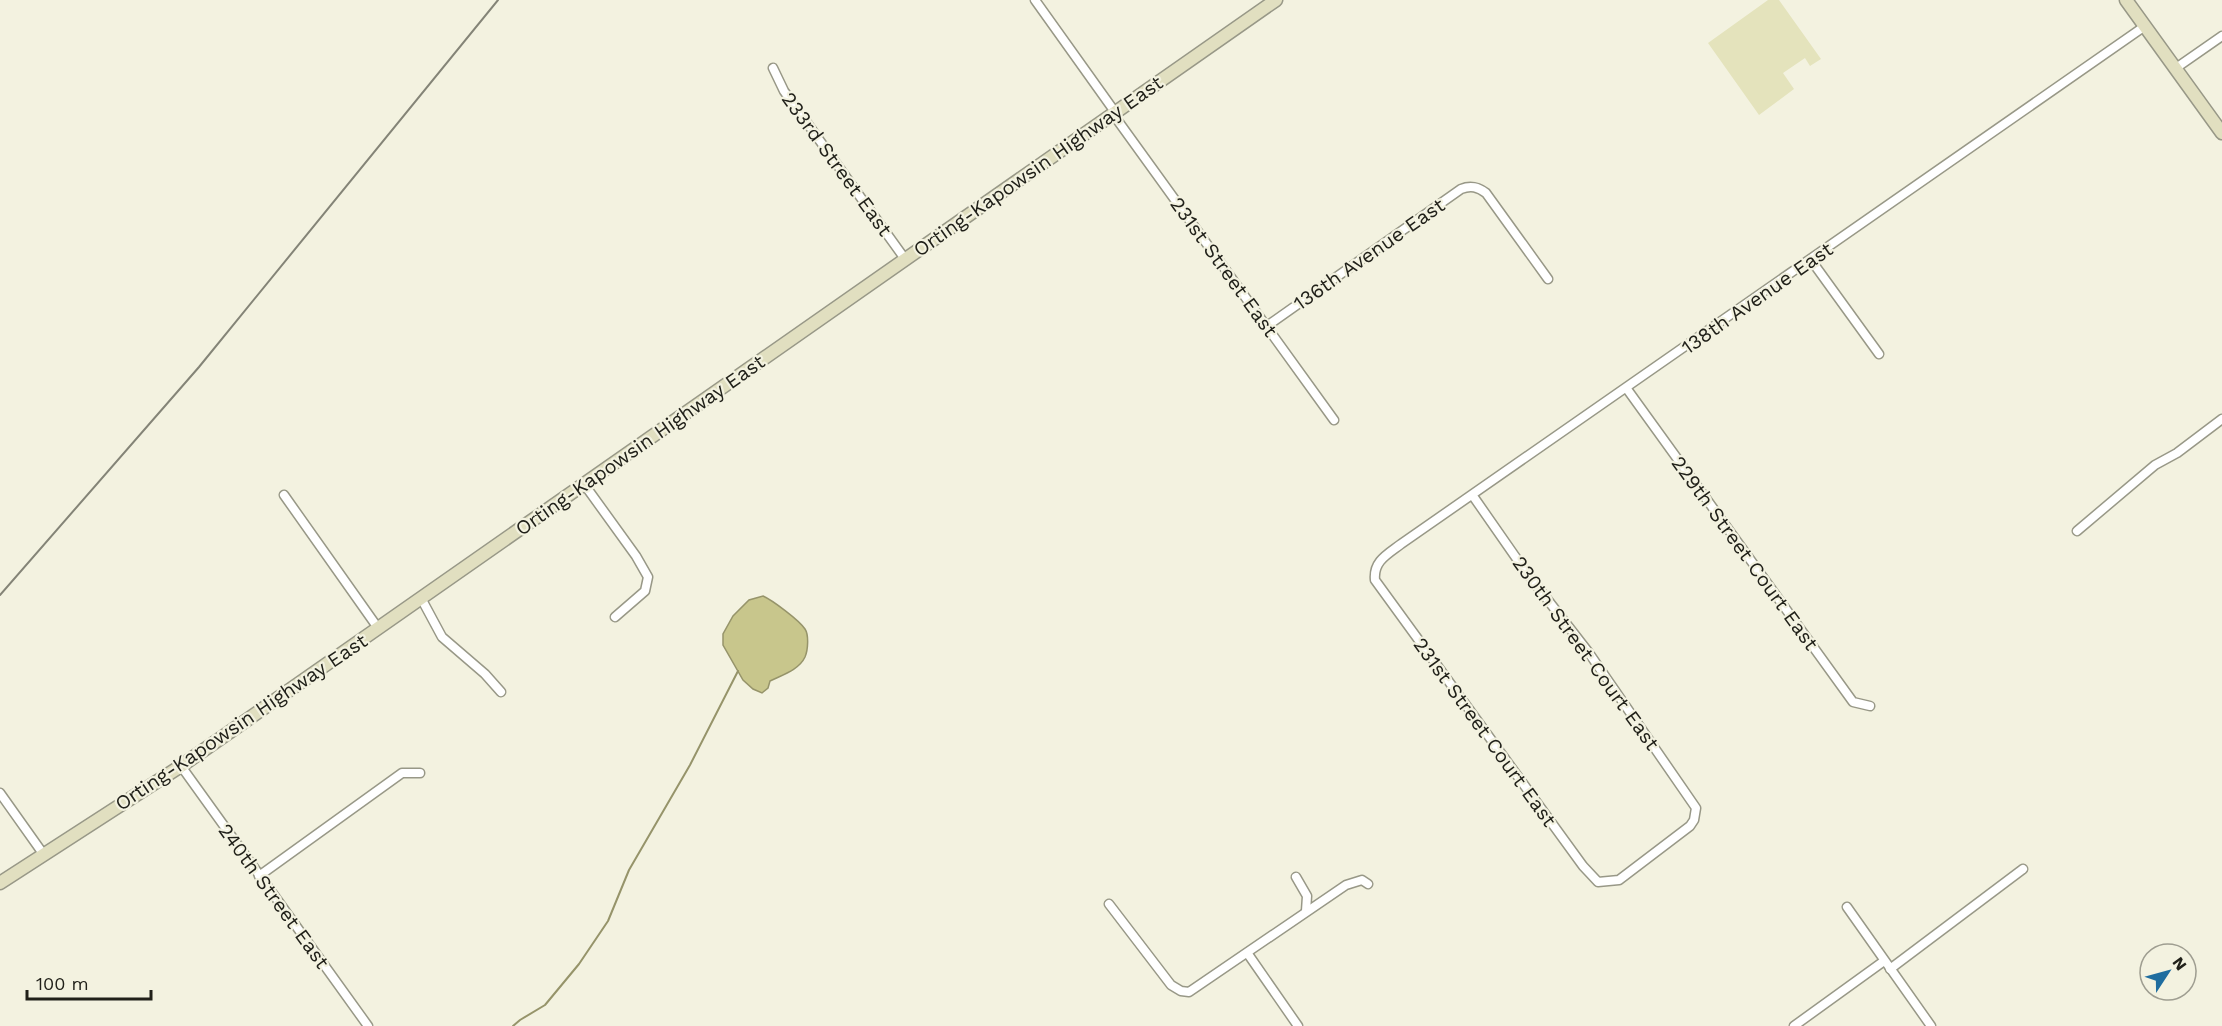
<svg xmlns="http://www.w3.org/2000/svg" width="2222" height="1026" viewBox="0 0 2222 1026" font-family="'Work Sans',sans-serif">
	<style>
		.green { fill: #e4e3bc }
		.water { fill: #c8c68c; stroke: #96946a; stroke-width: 1.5 }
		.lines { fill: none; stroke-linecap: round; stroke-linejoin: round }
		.stream { stroke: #96946a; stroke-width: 2 }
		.street-casing { stroke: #989887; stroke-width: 11 }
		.secondary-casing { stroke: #989887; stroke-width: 15 }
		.street { stroke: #fff; stroke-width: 8 }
		.secondary { stroke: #e1dfc0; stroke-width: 12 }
		.rail { stroke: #848477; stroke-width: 2 }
		.labels { text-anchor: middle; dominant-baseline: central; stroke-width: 4.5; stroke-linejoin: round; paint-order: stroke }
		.street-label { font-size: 20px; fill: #21211a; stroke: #f3f2e0 }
	</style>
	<rect width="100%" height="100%" fill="#f3f2e0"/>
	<!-- green -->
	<polygon class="green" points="1768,0 1779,0 1821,59 1810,66 1805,58 1783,73 1794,89 1759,115 1708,43"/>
	<!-- water -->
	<path class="water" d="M763,596c9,4 36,24 42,33 4,6 3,21 0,28 -6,13 -23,18 -35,24l-2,7 -6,5 -9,-4 -10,-9 -20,-35v-11l10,-18 16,-16z"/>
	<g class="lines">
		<!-- stream -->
		<polyline class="stream" points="513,1026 520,1020 545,1005 579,964 608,921 629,870 690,765 738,671"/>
		<defs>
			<g id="street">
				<polyline points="1035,0 1115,112"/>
				<polyline points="773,68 784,91 905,259"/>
				<polyline points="2176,68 2222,36"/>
				<polyline points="1113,114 1334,420"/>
				<polyline points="1811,260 1879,354"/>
				<path d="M1267,326l194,-137c10,-4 17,-2 25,4l62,86"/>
				<polyline points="1627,389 1853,702 1870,706"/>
				<polyline points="584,484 636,556 648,577 645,591 615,617"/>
				<polyline points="284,495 378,628"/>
				<path d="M1473,496l53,76 63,81 107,155 -2,12 -4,6 -71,54 -21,2 -15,-16 -208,-286c-2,-19 13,-26 26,-36l744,-518"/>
				<polyline points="2077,531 2155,465 2177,453 2222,419"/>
				<polyline points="421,598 442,637 485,674 501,692"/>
				<polyline points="181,766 368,1026"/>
				<polyline points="0,793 44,855"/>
				<polyline points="259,876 402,773 420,773"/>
				<polyline points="1296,877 1307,896 1306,911"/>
				<polyline points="1109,904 1171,985 1181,991 1189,992 1346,885 1362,880 1368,884"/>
				<polyline points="1847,907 1931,1026"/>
				<polyline points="1248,954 1298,1026"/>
				<polyline points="1890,969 2023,869"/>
				<polyline points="1794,1026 1884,961"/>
			</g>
			<g id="secondary">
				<polyline points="2126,0 2222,133"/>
				<polyline points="0,883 181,766 1276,0"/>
			</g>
		</defs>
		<!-- street casing -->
		<use href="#street" class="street-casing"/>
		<!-- secondary casing -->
		<use href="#secondary" class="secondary-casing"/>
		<!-- street -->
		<use href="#street" class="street"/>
		<!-- secondary -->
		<use href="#secondary" class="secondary"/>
		<!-- rail -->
		<polyline class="rail" points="0,595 199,367 498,0"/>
	</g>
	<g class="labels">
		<!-- street labels -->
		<g class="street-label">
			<text transform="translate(837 164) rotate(54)">233rd Street East</text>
			<text transform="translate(1038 166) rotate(-35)">Orting-Kapowsin Highway East</text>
			<text transform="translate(1369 254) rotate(-35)">136th Avenue East</text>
			<text transform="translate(1224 267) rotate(54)">231st Street East</text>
			<text transform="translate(1757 298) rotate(-35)">138th Avenue East</text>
			<text transform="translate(640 445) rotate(-35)">Orting-Kapowsin Highway East</text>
			<text transform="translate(1745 553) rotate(54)">229th Street Court East</text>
			<text transform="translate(1586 653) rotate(54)">230th Street Court East</text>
			<text transform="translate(241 722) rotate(-34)">Orting-Kapowsin Highway East</text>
			<text transform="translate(1485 732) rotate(54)">231st Street Court East</text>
			<text transform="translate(274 896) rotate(54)">240th Street East</text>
		</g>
	</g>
	<!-- north arrow -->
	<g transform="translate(2168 972) rotate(54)"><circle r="28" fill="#f3f2e0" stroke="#9f9e91" stroke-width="1.5"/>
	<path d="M0-4.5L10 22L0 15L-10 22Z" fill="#1f6d9f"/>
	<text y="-9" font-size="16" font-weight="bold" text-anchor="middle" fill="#21211a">N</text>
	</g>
	<!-- scale -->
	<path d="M27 990v9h124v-9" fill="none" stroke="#21211a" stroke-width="3"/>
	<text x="36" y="990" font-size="18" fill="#21211a" stroke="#f3f2e0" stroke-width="4.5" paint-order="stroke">100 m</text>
</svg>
